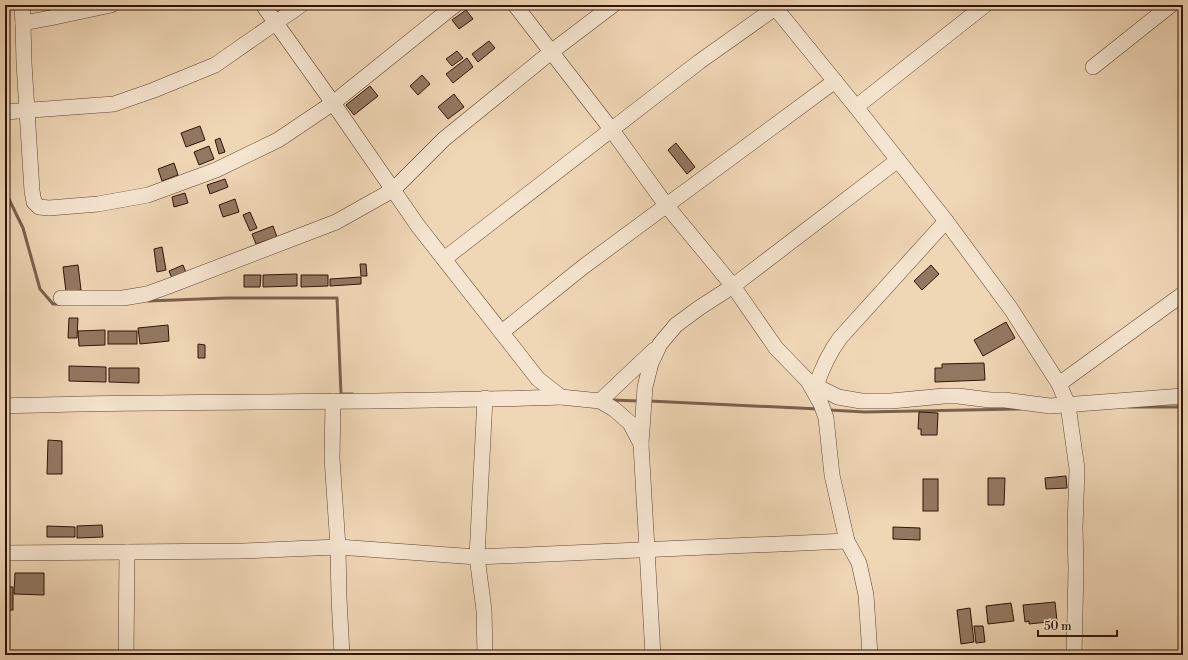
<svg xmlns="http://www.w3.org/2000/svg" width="1188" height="660" viewBox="0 0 1188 660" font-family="'Libre Bodoni',serif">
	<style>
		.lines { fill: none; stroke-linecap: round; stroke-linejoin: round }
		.stream { stroke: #7b604c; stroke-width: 3 }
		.building { fill: #937861; stroke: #2f1307 }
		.minor-casing { stroke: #5f4432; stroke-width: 16 }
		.minor { stroke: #f5e4cf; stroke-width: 15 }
	</style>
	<rect width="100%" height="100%" fill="#efd6b5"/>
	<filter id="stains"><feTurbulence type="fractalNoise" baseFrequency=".005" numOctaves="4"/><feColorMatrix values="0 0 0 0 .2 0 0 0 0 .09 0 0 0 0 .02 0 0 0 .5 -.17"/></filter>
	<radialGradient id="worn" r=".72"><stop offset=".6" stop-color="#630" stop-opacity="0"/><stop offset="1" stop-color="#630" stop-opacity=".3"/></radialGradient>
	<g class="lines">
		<!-- stream -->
		<g class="stream">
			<polyline points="5,191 23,228 40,289 53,304 61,304"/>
			<polyline points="148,301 226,298 337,298 341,394 353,394"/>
			<polyline points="611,400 639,401"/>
			<polyline points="649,401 819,409"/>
			<polyline points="1129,407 1183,407"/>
			<polyline points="829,410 865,412 1021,409"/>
		</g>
	</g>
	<!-- building -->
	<g class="building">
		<polygon points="466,10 473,19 459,29 452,20"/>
		<polygon points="489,41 495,48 478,62 472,54"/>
		<polygon points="457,51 463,58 452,66 446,59"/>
		<polygon points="467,58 473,67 453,83 446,74"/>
		<polygon points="422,75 430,84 418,95 410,86"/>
		<polygon points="370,86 378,96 354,115 346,105"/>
		<polygon points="454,94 464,107 448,119 438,107"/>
		<polygon points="200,126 205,140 186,147 181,133"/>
		<polygon points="220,138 225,152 219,154 215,140"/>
		<polygon points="676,143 695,167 687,174 668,150"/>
		<polygon points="209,146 214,159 199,165 194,152"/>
		<polygon points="174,163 178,175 162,181 158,169"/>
		<polygon points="225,179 228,187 210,194 207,185"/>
		<polygon points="185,193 188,203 174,207 172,197"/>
		<polygon points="235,199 239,212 223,217 219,205"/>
		<polygon points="250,212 257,228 250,231 243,215"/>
		<polygon points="273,226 277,237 256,244 252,234"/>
		<polygon points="162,247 166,270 157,272 154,249"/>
		<polygon points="360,264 366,264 367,276 361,276"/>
		<polygon points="78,265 81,290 66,292 63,267"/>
		<polygon points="183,265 187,275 173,281 169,271"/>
		<polygon points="931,265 939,274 922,290 914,281"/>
		<polygon points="297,274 297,286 263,287 263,275"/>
		<polygon points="244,275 261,275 260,287 244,287"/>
		<polygon points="301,275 328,275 328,286 301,287"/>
		<polygon points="361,277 361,284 330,286 330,279"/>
		<polygon points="69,318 78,318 77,338 68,338"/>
		<polygon points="1006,322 1015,338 983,356 974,340"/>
		<polygon points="168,325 169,341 140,344 138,328"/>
		<polygon points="105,330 105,345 79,346 78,331"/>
		<rect x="108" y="331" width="29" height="13"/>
		<polygon points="198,344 205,345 205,358 198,358"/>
		<polygon points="984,363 985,380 935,382 935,368 942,368 942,364"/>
		<polygon points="69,366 106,367 106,382 69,381"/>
		<polygon points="109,368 139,368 139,383 109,382"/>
		<polygon points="919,412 938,413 937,435 921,435 921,429 918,429"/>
		<polygon points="48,440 62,441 62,474 47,474"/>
		<polygon points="1066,476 1067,488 1046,489 1045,478"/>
		<polygon points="988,478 1005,478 1004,505 988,505"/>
		<rect x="923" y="479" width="15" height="32"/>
		<polygon points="102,525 103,537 77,538 77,526"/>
		<polygon points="47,526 75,527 75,537 47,537"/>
		<polygon points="893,527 920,528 920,540 893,539"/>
		<polygon points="15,573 44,573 44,595 14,594"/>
		<rect x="5" y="587" width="8" height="23"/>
		<polygon points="1055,602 1057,621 1029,624 1029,621 1025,622 1023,605"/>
		<polygon points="1011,603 1014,621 988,624 986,606"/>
		<polygon points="970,608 974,642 961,644 957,610"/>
		<polygon points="974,626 983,626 985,642 976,643"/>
	</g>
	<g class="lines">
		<defs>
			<g id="minor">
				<polyline points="22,5 23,23 50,18 111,5"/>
				<polyline points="263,5 333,103 418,226 538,379 561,397 600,401 614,409 630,423 641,444"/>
				<polyline points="515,5 611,129 666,205 733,286 776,348 808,381 822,389 838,397 861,401 891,401 944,396 958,396 990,400 1005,400 1050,406 1183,396"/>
				<polyline points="773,5 856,107 946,221 1011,309 1059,384 1068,405 1077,469 1075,528 1076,570 1074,655"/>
				<polyline points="23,23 24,63 32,191 34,202 39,207 49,208 98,204 148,195 216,170 278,140 333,103 455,5"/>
				<polyline points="1093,67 1171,5"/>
				<polyline points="856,107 985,5"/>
				<polyline points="5,112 114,104 154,90 215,65 301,5"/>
				<polyline points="444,259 699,62 775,8"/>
				<polyline points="61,298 123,298 147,294 169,286 336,222 393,190 444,139 551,52 613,5"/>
				<polyline points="502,332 583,267 835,81"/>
				<polyline points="808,381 821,404 826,418 832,475 847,541 859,563 866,595 870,655"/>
				<polyline points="1059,384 1183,294"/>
				<path d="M816,386c6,-18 13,-33 24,-48l106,-117"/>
				<polyline points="485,398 477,557 484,610 485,655"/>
				<polyline points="333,401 332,458 338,547 339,598 342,655"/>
				<polyline points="600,401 654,350"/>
				<path d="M5,406c185,-6 371,-2 556,-9"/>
				<polyline points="5,553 243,551 338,547 477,557 847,541"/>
				<polyline points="126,655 127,552"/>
				<polyline points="653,655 641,444 645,387 651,363 660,344 676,325 699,308 733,286 898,160"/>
			</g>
		</defs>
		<!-- minor casing -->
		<use href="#minor" class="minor-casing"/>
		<!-- minor -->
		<use href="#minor" class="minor"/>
	</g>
	<!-- margin -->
	<rect width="1188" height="660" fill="none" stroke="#efd6b5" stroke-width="20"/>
	<rect x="6" y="6" width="1176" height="648" fill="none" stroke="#2f1307" stroke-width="2"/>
	<rect x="10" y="10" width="1168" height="640" fill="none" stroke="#2f1307"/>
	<!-- scale -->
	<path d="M1038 630v6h79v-6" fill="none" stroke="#2f1307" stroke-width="2"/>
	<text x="1044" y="630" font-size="12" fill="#2f1307" stroke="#f5e4cf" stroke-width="3" paint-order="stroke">50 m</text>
	<rect width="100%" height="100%" filter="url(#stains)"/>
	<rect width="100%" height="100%" fill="url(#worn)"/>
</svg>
